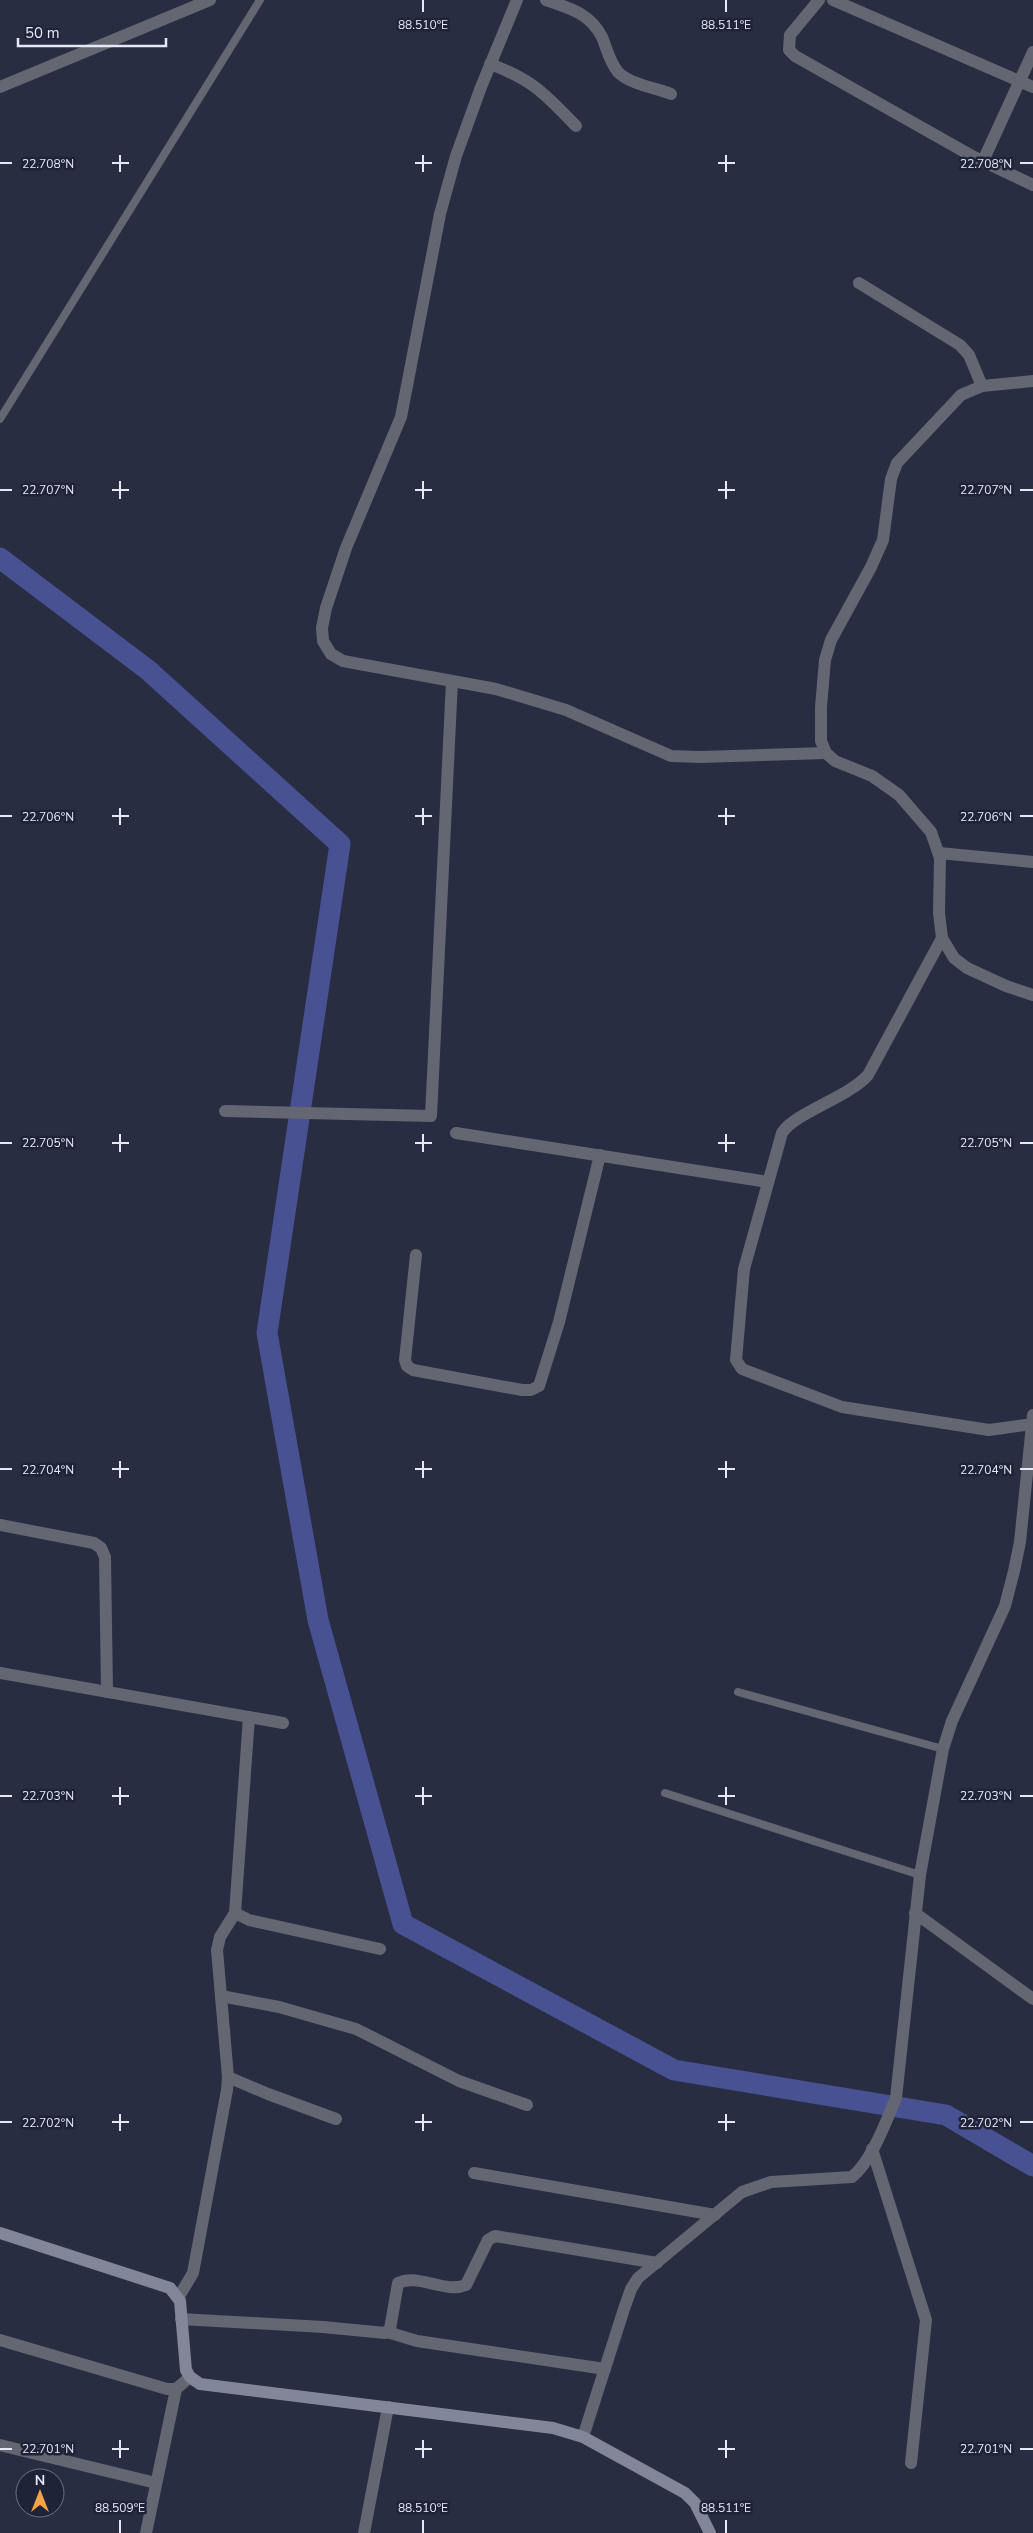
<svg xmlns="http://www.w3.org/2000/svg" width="1033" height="2533" viewBox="0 0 1033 2533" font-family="'Nunito Sans',sans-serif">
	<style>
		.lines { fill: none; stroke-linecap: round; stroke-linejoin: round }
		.canal { stroke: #485292; stroke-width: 21 }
		.lane { stroke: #646672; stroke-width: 8 }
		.street { stroke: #646672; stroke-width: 12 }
		.secondary { stroke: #828698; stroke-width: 12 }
		.ticks { fill: none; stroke: #e5e8f7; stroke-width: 2 }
		.ticks-label { font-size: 12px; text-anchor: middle; fill: #e5e8f7; stroke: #1f2338; stroke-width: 5; stroke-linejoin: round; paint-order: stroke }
	</style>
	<rect width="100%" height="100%" fill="#282d42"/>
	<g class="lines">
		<!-- canal -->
		<polyline class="canal" points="0,558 148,670 340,844 267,1333 318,1620 403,1924 674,2070 946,2115 1033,2166"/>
		<!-- lane -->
		<g class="lane">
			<polyline points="0,419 260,0"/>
			<polyline points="738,1692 943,1749"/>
			<polyline points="665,1793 920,1875"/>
		</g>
		<!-- street -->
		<g class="street">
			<polyline points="517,0 481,87 456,156 440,214 401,417 346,548 326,608 322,628 323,641 331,654 343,661 496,689 566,710 671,756 701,757 826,753"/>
			<path d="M546,0c23,8 44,13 56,37 5,12 7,24 16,35 11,12 38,16 53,22"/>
			<polyline points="819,0 790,35 789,50 795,56 972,156 1033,185"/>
			<polyline points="833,0 1033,87"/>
			<path d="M490,64c43,16 55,30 86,62"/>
			<polyline points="0,87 210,0"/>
			<polyline points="983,161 1033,52"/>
			<polyline points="859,283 960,345 969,355 982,386"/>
			<polyline points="1033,381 982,386 961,395 897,463 891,479 883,540 871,567 831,640 825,660 821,707 821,741 826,753 835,761 872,776 899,795 931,832 940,858 939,913 942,938 954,958 967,968 1006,986 1033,995"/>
			<polyline points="939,853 1033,862"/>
			<path d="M942,938l-74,137c-19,22 -74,38 -86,58l-38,136 -8,91 6,9 100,38 147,23 44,-6"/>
			<polyline points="225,1111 431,1116 452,681"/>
			<polyline points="456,1133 768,1182"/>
			<polyline points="416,1255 405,1360 407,1366 413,1370 522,1390 531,1390 539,1386 559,1322 600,1155"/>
			<polyline points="0,1525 94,1543 101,1548 105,1557 107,1692"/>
			<polyline points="0,1673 283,1723"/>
			<polyline points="249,1717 235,1913 249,1920 380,1949"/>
			<polyline points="915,1913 1033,1999"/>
			<polyline points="221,1996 279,2007 356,2029 459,2081 527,2105"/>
			<polyline points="228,2077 268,2094 336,2119"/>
			<polyline points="872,2149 926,2320 911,2463"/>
			<polyline points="474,2173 715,2215"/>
			<polyline points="178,2298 193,2273 227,2090 228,2077 217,1950 220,1937 235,1913"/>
			<path d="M181,2319l142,8 62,6 5,-4 8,-46c21,-10 47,11 68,2l22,-45 7,-4 162,27"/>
			<polyline points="387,2332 417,2341 605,2369"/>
			<polyline points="0,2340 167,2389 176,2389 190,2377"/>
			<path d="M583,2437l41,-128 7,-20 7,-11 104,-86 29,-10 81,-5c20,-16 34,-56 44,-79l24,-223 23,-126 9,-28 53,-115 9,-35 6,-29 13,-127"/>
			<polyline points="0,2445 156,2483"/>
			<polyline points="146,2533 176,2389"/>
			<polyline points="364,2533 388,2407"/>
		</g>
		<!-- secondary -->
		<polyline class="secondary" points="0,2233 170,2288 180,2301 186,2370 190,2377 200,2384 553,2428 583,2437 685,2493 695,2503 710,2533"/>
	</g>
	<!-- ticks -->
	<path class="ticks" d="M423,0v12M726,0v12M120,155v17M423,155v17M726,155v17M0,163h12M112,163h17M415,163h17M718,163h17M1020,163h13M120,481v18M423,481v18M726,481v18M0,490h12M112,490h17M415,490h17M718,490h17M1020,490h13M120,808v17M423,808v17M726,808v17M0,816h12M112,816h17M415,816h17M718,816h17M1020,816h13M120,1134v18M423,1134v18M726,1134v18M0,1143h12M112,1143h17M415,1143h17M718,1143h17M1020,1143h13M120,1461v17M423,1461v17M726,1461v17M0,1469h12M112,1469h17M415,1469h17M718,1469h17M1020,1469h13M120,1787v18M423,1787v18M726,1787v18M0,1796h12M112,1796h17M415,1796h17M718,1796h17M1020,1796h13M120,2114v17M423,2114v17M726,2114v17M0,2122h12M112,2122h17M415,2122h17M718,2122h17M1020,2122h13M120,2440v18M423,2440v18M726,2440v18M0,2449h12M112,2449h17M415,2449h17M718,2449h17M1020,2449h13M120,2520v13M423,2520v13M726,2520v13"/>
	<g class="ticks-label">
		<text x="423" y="29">88.510°E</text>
		<text x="726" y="29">88.511°E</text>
		<text x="48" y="168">22.708°N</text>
		<text x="986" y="168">22.708°N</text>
		<text x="48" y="494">22.707°N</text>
		<text x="986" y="494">22.707°N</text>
		<text x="48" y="821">22.706°N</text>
		<text x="986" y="821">22.706°N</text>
		<text x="48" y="1147">22.705°N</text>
		<text x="986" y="1147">22.705°N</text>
		<text x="48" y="1474">22.704°N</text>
		<text x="986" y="1474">22.704°N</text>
		<text x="48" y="1800">22.703°N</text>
		<text x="986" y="1800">22.703°N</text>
		<text x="48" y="2127">22.702°N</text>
		<text x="986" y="2127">22.702°N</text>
		<text x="48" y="2453">22.701°N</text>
		<text x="986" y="2453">22.701°N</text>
		<text x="120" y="2512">88.509°E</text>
		<text x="423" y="2512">88.510°E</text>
		<text x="726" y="2512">88.511°E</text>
	</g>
	<!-- north arrow -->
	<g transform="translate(40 2493)"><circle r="24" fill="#1f2338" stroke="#6e7284"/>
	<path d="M0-4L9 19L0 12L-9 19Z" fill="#f6a247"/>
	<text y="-8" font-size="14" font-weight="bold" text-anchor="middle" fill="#e5e8f7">N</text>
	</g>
	<!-- scale -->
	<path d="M18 38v8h148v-8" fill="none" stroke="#e5e8f7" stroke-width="2.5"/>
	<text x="25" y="38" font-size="15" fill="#e5e8f7" stroke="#1f2338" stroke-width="4" paint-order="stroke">50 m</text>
</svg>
